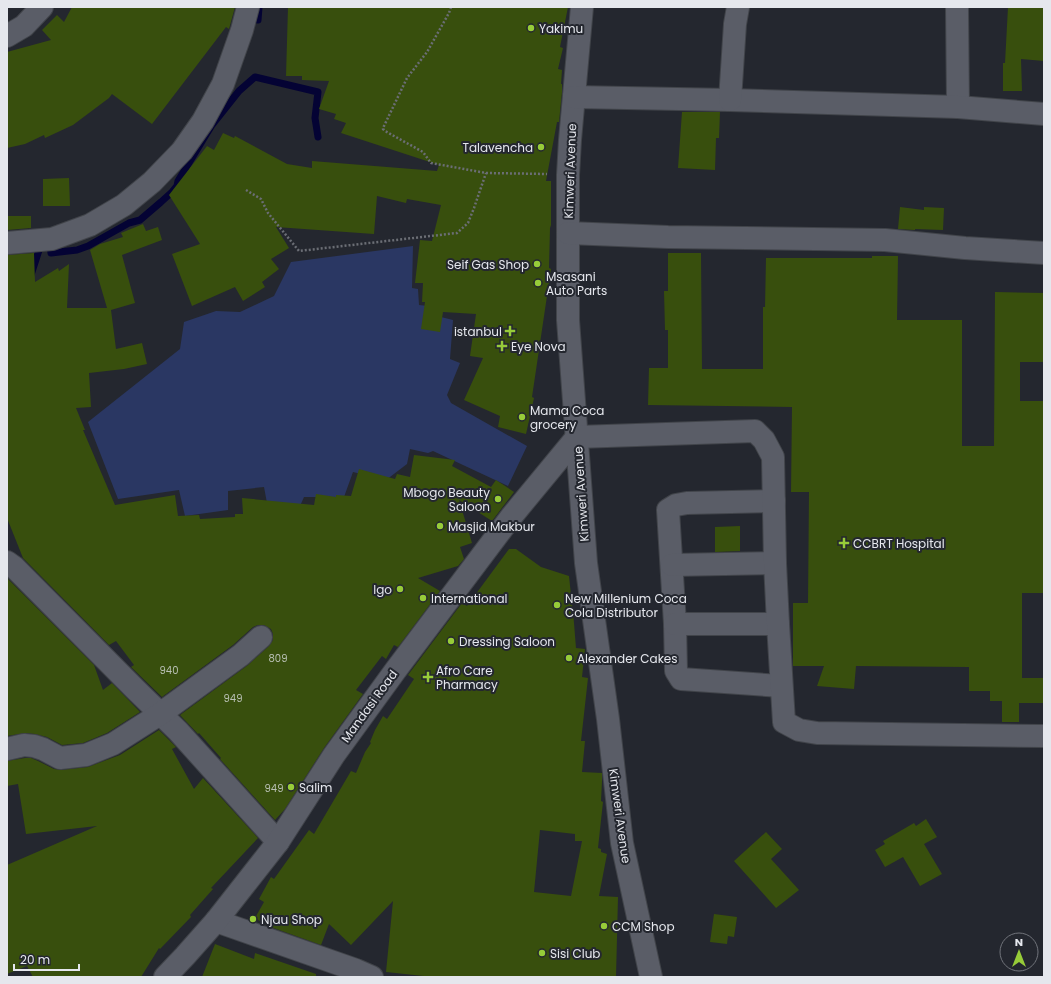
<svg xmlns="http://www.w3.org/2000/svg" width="1051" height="984" viewBox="0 0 1051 984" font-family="Poppins,sans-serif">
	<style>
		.green { fill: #2a3763 }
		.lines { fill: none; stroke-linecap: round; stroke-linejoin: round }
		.stream { stroke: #040334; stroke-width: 7 }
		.building { fill: #384f0d; fill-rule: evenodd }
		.minor-casing { stroke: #41444a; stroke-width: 24 }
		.path { stroke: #6b6e75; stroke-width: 2.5; stroke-dasharray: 2 2; stroke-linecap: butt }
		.minor { stroke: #5a5d67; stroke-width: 22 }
		.poi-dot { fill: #97cc39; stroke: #24272f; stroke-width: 1.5 }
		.labels { text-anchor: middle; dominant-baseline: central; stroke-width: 4; stroke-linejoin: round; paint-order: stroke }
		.number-label { font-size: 10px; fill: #bac1b5 }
		.poi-label { font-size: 12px; fill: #e5e7ed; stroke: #24272f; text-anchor: start }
		.street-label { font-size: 12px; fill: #e5e7ed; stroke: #24272f }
	</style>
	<rect width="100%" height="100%" fill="#24272f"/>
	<!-- green -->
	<polygon class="green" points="413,246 412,288 418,289 419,305 428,306 429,314 453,320 450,359 460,363 447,395 451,403 527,446 508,486 433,451 428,453 410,449 407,464 386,480 353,472 344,497 304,497 300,506 267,503 264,487 228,491 228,510 185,516 179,490 118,499 88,422 180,349 184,322 216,311 240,312 274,296 291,262"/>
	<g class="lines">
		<!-- stream -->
		<g class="stream">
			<polyline points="258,20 259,7"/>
			<polyline points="47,244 50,244 51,253 77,250 88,246 129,223 140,220 161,202 172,192 177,186 178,181 212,125 239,91 255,77 318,92 315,118 318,137"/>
			<polyline points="31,275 41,244"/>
		</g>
	</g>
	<!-- building -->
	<g class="building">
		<polygon points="72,7 235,7 229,29 226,27 152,124 112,94 109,98 73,125 45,138 44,135 25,144 7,148 7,52 51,40 42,30 57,15 64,22"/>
		<polygon points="288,7 568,7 560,47 563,48 558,69 562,70 561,84 562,84 562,92 559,122 557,122 546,181 551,181 551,225 550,228 549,268 551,269 532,397 534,398 526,434 498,427 500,416 464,400 483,358 470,356 476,314 443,312 440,332 421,329 425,302 422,302 423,283 415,283 420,240 432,241 441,205 407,199 406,203 377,196 374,234 276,227 289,248 271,259 279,269 262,282 265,287 243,301 235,287 192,306 172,254 200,244 169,195 207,146 214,150 223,133 234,138 235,136 287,164 312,168 312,161 437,171 439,165 341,133 346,123 334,119 336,114 319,109 329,81 302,80 302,76 286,76"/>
		<polygon points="1008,7 1044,7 1044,61 1021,59 1022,91 1003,91 1003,63 1005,63"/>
		<polygon points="682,112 720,112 719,138 716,138 715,170 678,168"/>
		<polygon points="69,178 70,206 43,206 43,179"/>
		<polygon points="900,207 924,210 924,207 944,208 943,230 915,229 915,230 898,229"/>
		<polygon points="7,216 31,216 31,228 7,230"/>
		<polygon points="143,224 146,231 158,227 162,240 122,255 135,303 111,310 116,349 142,343 147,364 124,369 89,373 91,407 76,408 85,430 83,430 115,505 175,495 178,516 199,515 200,519 235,517 235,514 243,514 242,498 314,505 316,494 336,497 336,495 351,496 359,469 395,479 397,474 410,477 414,455 455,460 452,466 491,487 496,480 514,492 492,521 459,500 472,543 460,547 464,559 458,566 418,578 440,591 398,647 394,645 386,659 382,656 356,690 363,694 324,748 285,809 275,820 220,759 221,758 199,733 198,734 180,715 248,665 269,646 273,640 273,634 271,629 264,625 258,625 253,627 233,645 162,697 131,667 134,665 116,641 109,645 23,558 7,518 7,255 34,253 35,282 58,268 59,271 69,264 67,308 107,308 90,250 100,244 123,237 121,233"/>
		<polygon points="668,253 701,253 702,369 763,369 763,307 765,307 766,258 872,258 872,256 898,256 897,320 962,320 962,446 994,446 995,292 1044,293 1044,362 1020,362 1020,401 1044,401 1044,593 1022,593 1022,678 1044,678 1044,703 1019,703 1019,722 1002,722 1002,701 990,701 990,691 969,691 969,667 856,666 854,689 817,686 824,666 793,666 793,603 808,603 809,492 791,492 792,407 648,405 649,368 668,368 668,330 665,330 664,291 668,291"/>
		<polygon points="740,526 740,551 715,552 715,527"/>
		<path d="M509,549h7l25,18 28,9 5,47 2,25 9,1 -3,28 6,1 -7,63h4l-3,31 20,1v8l-1,20 2,1 -5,46 3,1v3l6,2 -8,42 19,1 -2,80h-183l-47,-5 7,-71 -42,44 -22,-21 -8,21 -53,-19 -13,-8 9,-16 -5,-3 12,-22 3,2 35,-49 5,4 37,-63 5,2 9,-21 6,-9 -1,-1 5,-12 8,-14 4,3 27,-40 -6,-4 54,-72 5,3zM540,830l35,4v7h7l-11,55 -37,-4z"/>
		<polygon points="7,578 94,665 103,690 112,683 140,712 107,733 83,743 62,745 47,737 35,734 25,733 7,736"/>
		<polygon points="159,730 176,747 172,749 194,789 203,778 258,838 211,888 213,889 190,915 191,917 160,949 159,948 141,977 33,977 27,966 7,974 7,865 97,826 26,834 18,784 7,786 7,761 25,758 31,758 38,761 54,769 61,770 88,767 120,755"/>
		<polygon points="926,819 937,837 924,844 942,874 920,886 903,857 885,867 875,850 885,844 883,841 914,823 916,826"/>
		<polygon points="766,832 782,849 771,859 799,890 776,908 734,861"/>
		<polygon points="714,914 737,917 734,937 728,936 727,944 710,942"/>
		<polygon points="215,944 254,959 255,953 316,974 316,977 202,977"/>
	</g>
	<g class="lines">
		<defs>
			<g id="minor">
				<polyline points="582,7 570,140 568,175 568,320 586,563 608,719 622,843 651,977"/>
				<polyline points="957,7 958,107"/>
				<polyline points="7,36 24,26 42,7"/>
				<polyline points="574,97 730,100 958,107 1044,114"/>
				<polyline points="730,100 735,24 738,7"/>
				<polyline points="568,233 668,237 885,240 965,248 1044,253"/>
				<polyline points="7,243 52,239 90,225 124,205 152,182 182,151 203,121 223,84 242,30 248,7"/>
				<polyline points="774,501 687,503 676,505 668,510 675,624 676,671 681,679 781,686"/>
				<polyline points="7,562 14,567 135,689 178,731 278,842"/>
				<polyline points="672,565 775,563"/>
				<polyline points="675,624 778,624"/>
				<polyline points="7,749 24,745 34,746 43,749 60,758 86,755 113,744 160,714 241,655 261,637"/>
				<polyline points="216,921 356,970 372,977"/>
				<polyline points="165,977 185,956 216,921 278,842 334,755 395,671 511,517 577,437 755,431 764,440 773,457 775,563 778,624 784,722 799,730 817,733 1044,736"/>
			</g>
		</defs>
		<!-- minor casing -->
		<use href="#minor" class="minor-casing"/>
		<!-- path -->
		<g class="path">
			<polyline points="451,7 449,13 427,52 407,78 384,126 383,129 385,131 423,152 431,163 486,173 547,174"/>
			<polyline points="246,190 261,199 268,213 299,251 457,233 468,223 474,208 486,173"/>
		</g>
		<!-- minor -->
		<use href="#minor" class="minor"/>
	</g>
	<!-- markers -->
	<g class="poi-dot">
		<circle cx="531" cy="28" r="4"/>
		<circle cx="541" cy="147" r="4"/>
		<circle cx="537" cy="264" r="4"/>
		<circle cx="538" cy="283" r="4"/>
		<path d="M508 325h4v4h4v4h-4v4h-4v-4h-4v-4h4z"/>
		<path d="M500 340h4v4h4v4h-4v4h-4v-4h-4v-4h4z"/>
		<circle cx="522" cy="417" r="4"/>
		<circle cx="498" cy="499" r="4"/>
		<circle cx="440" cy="526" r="4"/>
		<path d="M842 537h4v4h4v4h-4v4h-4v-4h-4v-4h4z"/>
		<circle cx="400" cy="589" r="4"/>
		<circle cx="423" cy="598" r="4"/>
		<circle cx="557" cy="605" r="4"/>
		<circle cx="451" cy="641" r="4"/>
		<circle cx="569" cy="658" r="4"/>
		<path d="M426 671h4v4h4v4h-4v4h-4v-4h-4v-4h4z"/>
		<circle cx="291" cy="787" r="4"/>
		<circle cx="253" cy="919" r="4"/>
		<circle cx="604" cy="926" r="4"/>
		<circle cx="542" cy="953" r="4"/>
	</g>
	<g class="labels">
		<!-- number labels -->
		<g class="number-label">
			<text x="278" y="658">809</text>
			<text x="169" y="670">940</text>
			<text x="233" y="698">949</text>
			<text x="274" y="788">949</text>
		</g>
		<!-- poi labels -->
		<g class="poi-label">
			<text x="539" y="28">Yakimu</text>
			<text x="533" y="147" text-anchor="end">Talavencha</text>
			<text x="529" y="264" text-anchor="end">Seif Gas Shop</text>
			<text x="546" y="276">Msasani<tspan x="546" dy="14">Auto Parts</tspan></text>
			<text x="502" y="331" text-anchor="end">istanbul</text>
			<text x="511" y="346">Eye Nova</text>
			<text x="530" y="410">Mama Coca<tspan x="530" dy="14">grocery</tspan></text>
			<text x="490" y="492" text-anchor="end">Mbogo Beauty<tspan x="490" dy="14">Saloon</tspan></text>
			<text x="448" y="526">Masjid Makbur</text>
			<text x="853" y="543">CCBRT Hospital</text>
			<text x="392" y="589" text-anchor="end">Igo</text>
			<text x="431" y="598">International</text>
			<text x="565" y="598">New Millenium Coca<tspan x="565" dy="14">Cola Distributor</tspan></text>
			<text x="459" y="641">Dressing Saloon</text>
			<text x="577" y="658">Alexander Cakes</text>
			<text x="436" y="670">Afro Care<tspan x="436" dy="14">Pharmacy</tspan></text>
			<text x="299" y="787">Salim</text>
			<text x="261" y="919">Njau Shop</text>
			<text x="612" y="926">CCM Shop</text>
			<text x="550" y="953">Sisi Club</text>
		</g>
		<!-- street labels -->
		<g class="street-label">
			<text transform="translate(570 171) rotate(-88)">Kimweri Avenue</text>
			<text transform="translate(581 494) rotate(-94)">Kimweri Avenue</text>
			<text transform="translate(369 706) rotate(-54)">Mandasi Road</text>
			<text transform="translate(620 816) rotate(82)">Kimweri Avenue</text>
		</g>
	</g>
	<!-- border -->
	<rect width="1051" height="984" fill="none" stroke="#e5e7ed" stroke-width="16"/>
	<!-- north arrow -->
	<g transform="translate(1019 952)"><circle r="19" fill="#24272f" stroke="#71747b"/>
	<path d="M0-3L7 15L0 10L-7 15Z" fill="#97cc39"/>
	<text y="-6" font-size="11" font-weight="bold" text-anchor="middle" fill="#e5e7ed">N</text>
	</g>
	<!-- scale -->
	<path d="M14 964v6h65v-6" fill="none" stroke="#e5e7ed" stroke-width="2"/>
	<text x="20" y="964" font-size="12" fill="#e5e7ed" stroke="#24272f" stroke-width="3" paint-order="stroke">20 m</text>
</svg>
